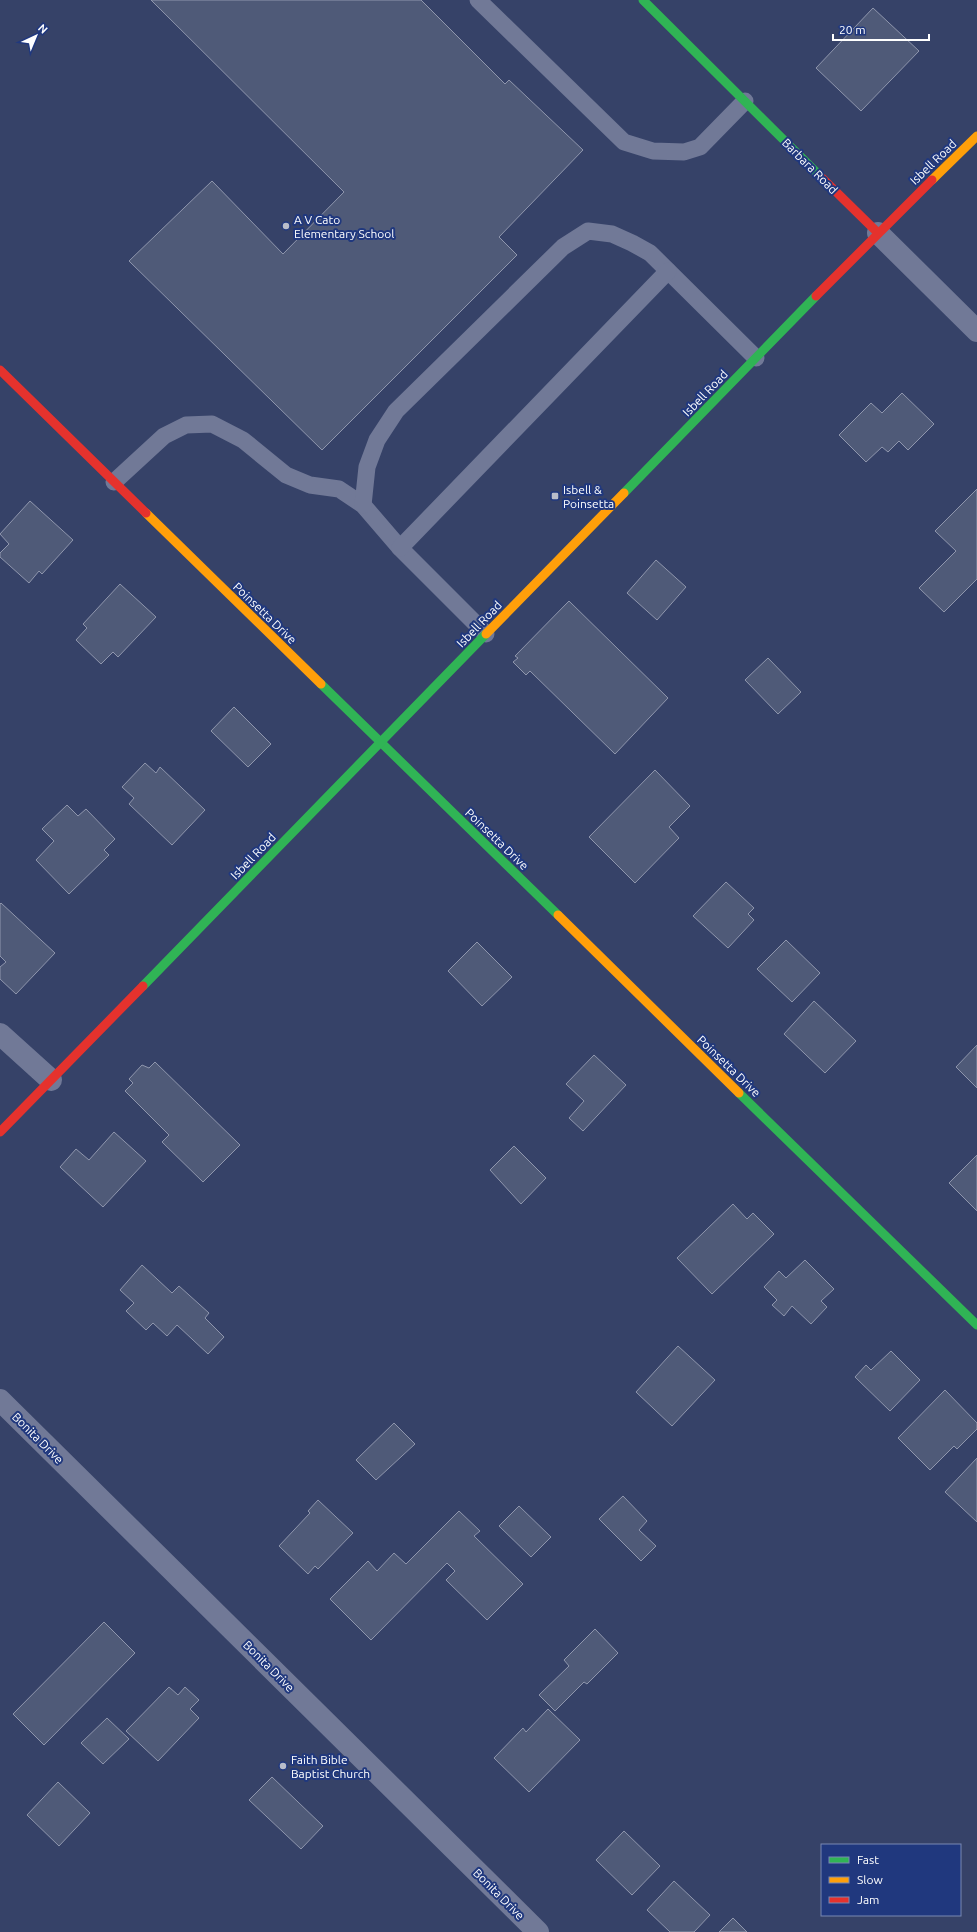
<svg xmlns="http://www.w3.org/2000/svg" width="977" height="1932" viewBox="0 0 977 1932" font-family="Ubuntu,sans-serif">
	<style>
		.building { fill: #4f5a78; stroke: #8f96ad }
		.lines { fill: none; stroke-linecap: round; stroke-linejoin: round }
		.lane { stroke: #717997; stroke-width: 17 }
		.street { stroke: #717997; stroke-width: 22 }
		.fast { stroke: #30b455; stroke-width: 9 }
		.slow { stroke: #ff9f0a; stroke-width: 9 }
		.jam { stroke: #e5322d; stroke-width: 9 }
		.poi-dot { fill: #b9bdca; stroke: #20387e; stroke-width: 1.5 }
		.labels { text-anchor: middle; dominant-baseline: central; stroke-width: 4; stroke-linejoin: round; paint-order: stroke }
		.street-label { font-size: 12px; fill: #fff; stroke: #20387e }
		.poi-label { font-size: 12px; fill: #fff; stroke: #20387e; text-anchor: start }
	</style>
	<rect width="100%" height="100%" fill="#364268"/>
	<!-- building -->
	<g class="building">
		<polygon points="151,0 421,0 505,84 509,80 583,150 499,237 517,255 322,450 129,261 212,181 283,254 344,192"/>
		<polygon points="873,8 919,51 861,111 816,68"/>
		<polygon points="902,393 934,424 908,450 899,441 888,452 882,447 866,462 839,435 871,403 882,413"/>
		<polygon points="977,489 977,579 944,612 919,588 956,551 935,531"/>
		<polygon points="30,501 73,540 42,574 39,571 29,583 0,557 0,553 9,544 0,534"/>
		<polygon points="656,560 686,587 657,620 627,593"/>
		<polygon points="120,584 156,617 118,657 113,652 101,664 76,640 87,628 83,624"/>
		<polygon points="569,601 668,698 615,754 530,671 526,675 513,662 518,658 515,656"/>
		<polygon points="768,658 801,692 778,714 745,680"/>
		<polygon points="234,707 271,744 248,767 211,731"/>
		<polygon points="145,763 156,773 160,767 205,810 172,845 129,804 134,798 122,787"/>
		<polygon points="655,770 690,806 669,827 679,838 635,883 589,837"/>
		<polygon points="67,805 78,816 86,809 115,839 104,850 109,855 69,894 36,860 54,841 42,829"/>
		<polygon points="726,882 754,908 748,914 754,920 728,948 693,916"/>
		<polygon points="1,903 55,953 16,994 0,979 0,967 6,962 0,956 0,904"/>
		<polygon points="786,940 820,973 792,1002 757,969"/>
		<polygon points="477,942 512,977 482,1006 448,971"/>
		<polygon points="814,1001 856,1041 825,1073 784,1034"/>
		<polygon points="977,1045 977,1088 956,1067"/>
		<polygon points="594,1055 626,1085 583,1131 569,1118 584,1101 566,1084"/>
		<polygon points="155,1062 240,1145 203,1182 162,1142 169,1135 125,1091 133,1083 129,1079 142,1065 149,1068"/>
		<polygon points="114,1132 146,1161 103,1207 60,1167 76,1149 89,1160"/>
		<polygon points="514,1146 546,1178 521,1204 490,1170"/>
		<polygon points="977,1155 977,1211 949,1183"/>
		<polygon points="733,1204 747,1219 753,1213 774,1234 712,1294 677,1258"/>
		<polygon points="805,1260 834,1289 821,1301 827,1307 811,1324 792,1306 784,1316 772,1305 777,1300 764,1287 779,1271 786,1278"/>
		<polygon points="142,1265 172,1293 179,1286 209,1313 205,1318 224,1337 208,1354 177,1325 167,1336 153,1323 146,1330 126,1311 134,1303 120,1290"/>
		<polygon points="678,1346 715,1380 672,1426 636,1392"/>
		<polygon points="891,1351 920,1380 890,1411 855,1377 866,1365 871,1370"/>
		<polygon points="945,1390 977,1423 977,1429 957,1449 954,1446 930,1470 898,1438"/>
		<polygon points="394,1423 415,1444 376,1480 356,1460"/>
		<polygon points="977,1458 977,1522 945,1492"/>
		<polygon points="623,1496 647,1521 639,1530 656,1546 641,1561 599,1519"/>
		<polygon points="318,1500 353,1533 318,1569 315,1566 308,1574 279,1546 310,1513 308,1511"/>
		<polygon points="519,1506 551,1537 531,1557 499,1526"/>
		<polygon points="459,1511 480,1531 474,1536 523,1584 487,1620 446,1580 455,1571 447,1563 371,1640 330,1599 368,1561 377,1571 394,1553 406,1564"/>
		<polygon points="104,1622 135,1653 44,1745 13,1714"/>
		<polygon points="595,1629 618,1653 587,1684 584,1682 555,1711 539,1695 569,1666 564,1660"/>
		<polygon points="169,1687 178,1695 185,1687 199,1700 190,1709 199,1718 158,1761 126,1731"/>
		<polygon points="548,1709 580,1740 529,1792 494,1758 523,1728 526,1732"/>
		<polygon points="107,1718 129,1739 103,1764 81,1743"/>
		<polygon points="272,1777 323,1826 301,1849 249,1800"/>
		<polygon points="58,1782 90,1813 59,1846 27,1815"/>
		<polygon points="624,1831 660,1866 632,1895 596,1860"/>
		<polygon points="674,1881 710,1915 694,1932 670,1932 647,1910"/>
		<polygon points="733,1918 747,1932 719,1932"/>
	</g>
	<g class="lines">
		<!-- lane -->
		<g class="lane">
			<polyline points="478,0 624,142 653,151 684,152 700,147 745,101"/>
			<polyline points="114,482 164,436 186,425 212,424 243,440 286,475 310,485 339,489 363,505 400,548 486,634"/>
			<polyline points="363,505 367,467 377,440 396,411 563,247 588,231 612,234 632,243 650,253 756,358"/>
			<polyline points="400,548 668,271"/>
		</g>
		<!-- street -->
		<g class="street">
			<polyline points="878,233 977,331"/>
			<polyline points="0,1034 51,1080"/>
			<polyline points="0,1400 538,1932"/>
		</g>
		<!-- fast -->
		<g class="fast">
			<polyline points="643,0 821,177"/>
			<polyline points="624,493 816,296"/>
			<polyline points="321,684 558,915"/>
			<polyline points="143,986 486,634"/>
			<polyline points="739,1093 977,1325"/>
		</g>
		<!-- slow -->
		<g class="slow">
			<polyline points="932,180 977,136"/>
			<polyline points="146,513 321,684"/>
			<polyline points="486,634 624,493"/>
			<polyline points="558,915 739,1093"/>
		</g>
		<!-- jam -->
		<g class="jam">
			<polyline points="821,177 878,233"/>
			<polyline points="816,296 932,180"/>
			<polyline points="0,370 146,513"/>
			<polyline points="0,1132 143,986"/>
		</g>
	</g>
	<!-- markers -->
	<g class="poi-dot">
		<circle cx="286" cy="226" r="4"/>
		<rect x="551" y="492" width="8" height="8" rx="2"/>
		<circle cx="283" cy="1766" r="4"/>
	</g>
	<g class="labels">
		<!-- street labels -->
		<g class="street-label">
			<text transform="translate(933 162) rotate(-44)">Isbell Road</text>
			<text transform="translate(810 166) rotate(45)">Barbara Road</text>
			<text transform="translate(705 393) rotate(-46)">Isbell Road</text>
			<text transform="translate(265 613) rotate(44)">Poinsetta Drive</text>
			<text transform="translate(479 624) rotate(-46)">Isbell Road</text>
			<text transform="translate(497 839) rotate(44)">Poinsetta Drive</text>
			<text transform="translate(253 856) rotate(-46)">Isbell Road</text>
			<text transform="translate(729 1066) rotate(44)">Poinsetta Drive</text>
			<text transform="translate(38 1438) rotate(45)">Bonita Drive</text>
			<text transform="translate(269 1666) rotate(45)">Bonita Drive</text>
			<text transform="translate(499 1894) rotate(45)">Bonita Drive</text>
		</g>
		<!-- poi labels -->
		<g class="poi-label">
			<text x="294" y="219">A V Cato<tspan x="294" dy="14">Elementary School</tspan></text>
			<text x="563" y="489">Isbell &amp;<tspan x="563" dy="14">Poinsetta</tspan></text>
			<text x="291" y="1759">Faith Bible<tspan x="291" dy="14">Baptist Church</tspan></text>
		</g>
	</g>
	<!-- legend -->
	<rect x="821" y="1844" width="140" height="72" fill="#20387e" stroke="#7988b2"/>
	<rect x="829" y="1857" width="20" height="6" fill="#30b455" stroke="#7988b2"/>
	<text x="857" y="1864" font-size="12" fill="#ffffff">Fast</text>
	<rect x="829" y="1877" width="20" height="6" fill="#ff9f0a" stroke="#7988b2"/>
	<text x="857" y="1884" font-size="12" fill="#ffffff">Slow</text>
	<rect x="829" y="1897" width="20" height="6" fill="#e5322d" stroke="#7988b2"/>
	<text x="857" y="1904" font-size="12" fill="#ffffff">Jam</text>
	<!-- north arrow -->
	<g transform="translate(36 36) rotate(44)" stroke="#20387e" stroke-width="3" paint-order="stroke">
	<path d="M0-3L7 15L0 10L-7 15Z" fill="#ffffff"/>
	<text y="-6" font-size="11" font-weight="bold" text-anchor="middle" fill="#ffffff">N</text>
	</g>
	<!-- scale -->
	<path d="M833 34v6h96v-6" fill="none" stroke="#ffffff" stroke-width="2"/>
	<text x="839" y="34" font-size="12" fill="#ffffff" stroke="#20387e" stroke-width="3" paint-order="stroke">20 m</text>
</svg>
